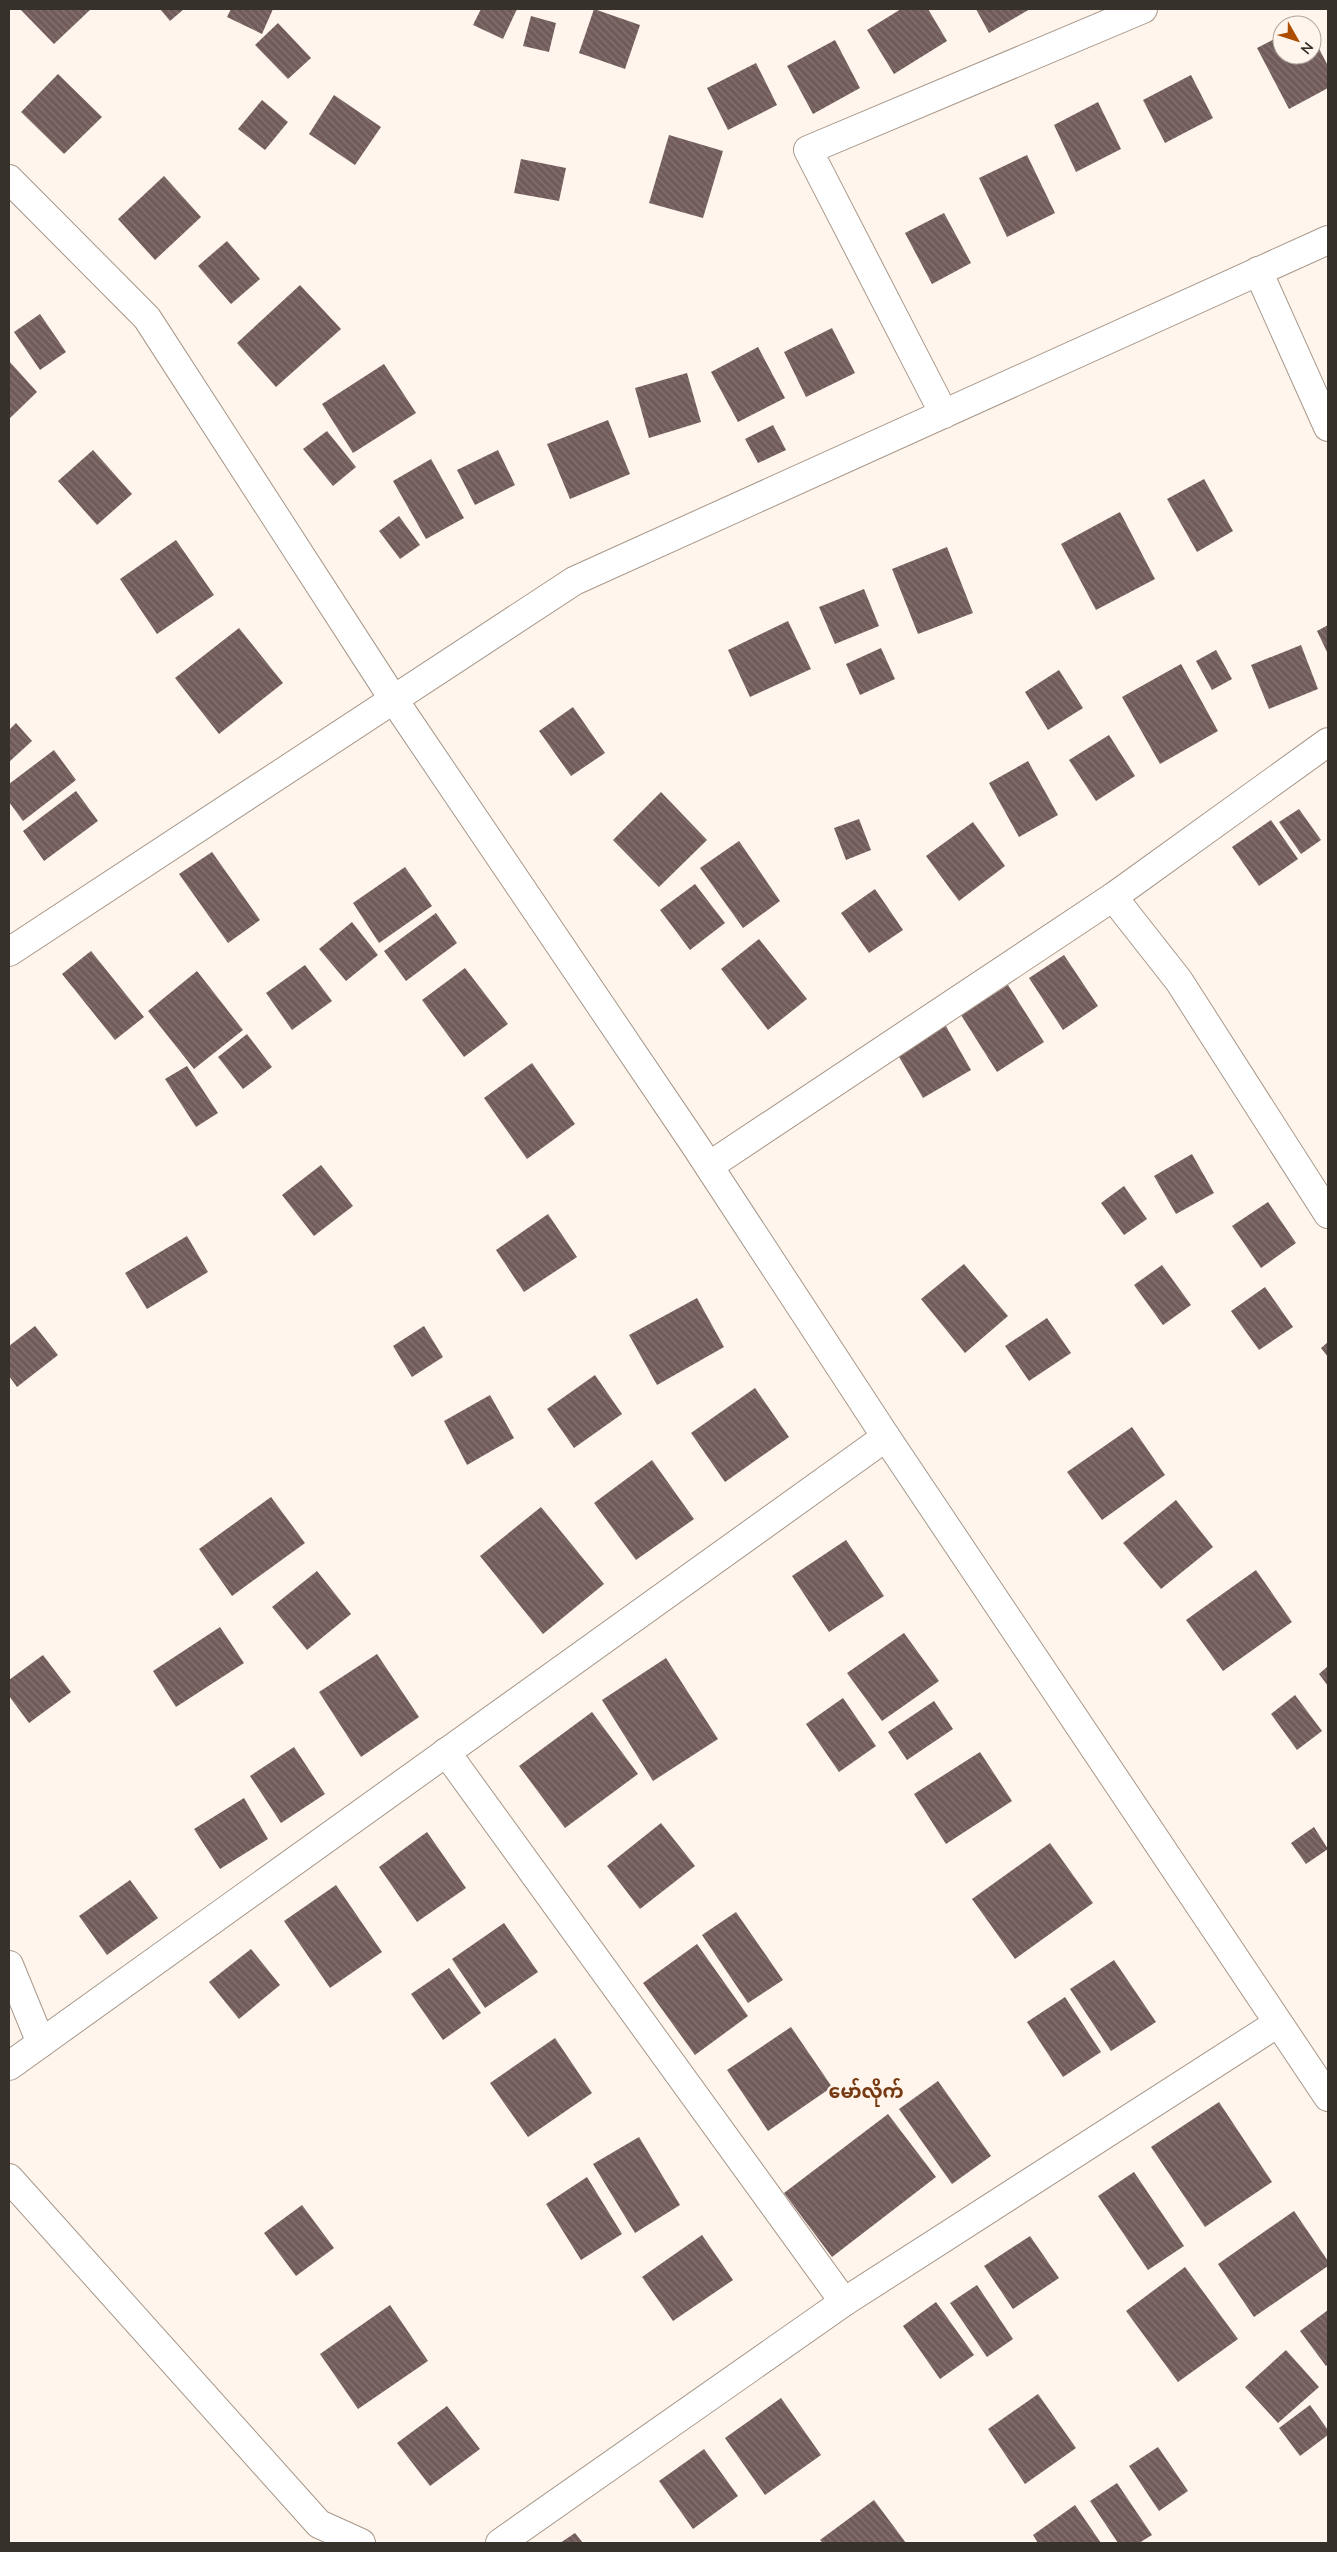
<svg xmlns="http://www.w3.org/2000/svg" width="1337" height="2552" viewBox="0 0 1337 2552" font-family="Mulish,'Noto Sans Myanmar',sans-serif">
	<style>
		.building { fill: url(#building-back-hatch) }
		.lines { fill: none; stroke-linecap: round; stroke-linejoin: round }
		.minor-casing { stroke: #a7978a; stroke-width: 30 }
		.minor { stroke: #fff; stroke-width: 28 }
		.labels { text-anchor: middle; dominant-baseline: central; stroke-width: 5; stroke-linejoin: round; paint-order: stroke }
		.district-label { font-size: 19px; font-weight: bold; fill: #763911; stroke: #fff5ec }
	</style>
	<defs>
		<pattern id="building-back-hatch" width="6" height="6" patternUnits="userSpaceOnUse" patternTransform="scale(1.25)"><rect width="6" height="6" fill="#715c5b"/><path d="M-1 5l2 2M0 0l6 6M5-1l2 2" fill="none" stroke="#867574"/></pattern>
	</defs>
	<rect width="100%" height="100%" fill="#fff5ec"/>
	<!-- building -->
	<g class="building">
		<polygon points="20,9 91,9 54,44"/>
		<polygon points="160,9 184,9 170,21"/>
		<polygon points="231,9 273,9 262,34 227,17"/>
		<polygon points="481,9 517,9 503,39 473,25"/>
		<polygon points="594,9 640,25 625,69 579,53"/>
		<polygon points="901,9 928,9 947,41 894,74 867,30"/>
		<polygon points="976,9 1030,9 989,33"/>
		<polygon points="531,16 556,23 549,52 523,46"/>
		<polygon points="278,23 311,58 288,79 255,45"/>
		<polygon points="1282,35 1282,55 1312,55 1312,35 1328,66 1328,88 1289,109 1257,48"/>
		<polygon points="835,40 860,88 813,114 787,66"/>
		<polygon points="756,63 777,105 728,130 707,88"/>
		<polygon points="58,74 102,117 64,154 21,112"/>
		<polygon points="1191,75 1213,118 1165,143 1143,100"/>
		<polygon points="334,95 381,127 355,165 309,134"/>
		<polygon points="262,100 288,122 265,150 238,129"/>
		<polygon points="1098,102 1121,149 1076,172 1054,125"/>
		<polygon points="669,135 723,151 703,218 649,203"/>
		<polygon points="1027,155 1055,213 1007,237 979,178"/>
		<polygon points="521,159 566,168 559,201 514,193"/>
		<polygon points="164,176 201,217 155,260 118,219"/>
		<polygon points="944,213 971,263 932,284 905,233"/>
		<polygon points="227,241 260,279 231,304 198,266"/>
		<polygon points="300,285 341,329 276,387 237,343"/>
		<polygon points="40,314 66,352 40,370 14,332"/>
		<polygon points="832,328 855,373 806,397 784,352"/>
		<polygon points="758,347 785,398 738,422 711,372"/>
		<polygon points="9,361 37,392 9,419"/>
		<polygon points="384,364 416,413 353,453 322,404"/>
		<polygon points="687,373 701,422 649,438 635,388"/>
		<polygon points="608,420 630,474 570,499 547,444"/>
		<polygon points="773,425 786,450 758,463 745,439"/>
		<polygon points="327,431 356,467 333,486 303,449"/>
		<polygon points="93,450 132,494 97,525 58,481"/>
		<polygon points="498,450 515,485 475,505 457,470"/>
		<polygon points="431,459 464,518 426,539 393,481"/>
		<polygon points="1204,479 1233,531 1197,552 1167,499"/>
		<polygon points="1120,512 1155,579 1096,610 1061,544"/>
		<polygon points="399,516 420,545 400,559 379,531"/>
		<polygon points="176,540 214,595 157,634 120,579"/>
		<polygon points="947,547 973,613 918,634 892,569"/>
		<polygon points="864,589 879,626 835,644 819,607"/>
		<polygon points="788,621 811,669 750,697 728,650"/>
		<polygon points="1328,625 1328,654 1317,631"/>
		<polygon points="239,628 283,683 219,734 175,678"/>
		<polygon points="1301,645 1318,689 1269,709 1251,665"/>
		<polygon points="881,648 895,679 860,695 846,664"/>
		<polygon points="1216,650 1232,679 1212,690 1196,661"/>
		<polygon points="1181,664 1218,731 1160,764 1122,697"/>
		<polygon points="1059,670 1083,708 1048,730 1025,692"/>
		<polygon points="573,707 605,753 571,776 539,731"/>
		<polygon points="16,723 32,741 9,762 9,730"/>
		<polygon points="1109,735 1135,776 1096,801 1069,760"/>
		<polygon points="54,750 76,780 23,821 9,802 9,784"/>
		<polygon points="1028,761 1058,815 1019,837 989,783"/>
		<polygon points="76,791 98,821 44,861 23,831"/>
		<polygon points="661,792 707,840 659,887 613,840"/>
		<polygon points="1299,809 1321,840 1301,854 1279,822"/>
		<polygon points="859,819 871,850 846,860 834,828"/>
		<polygon points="1271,820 1298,859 1259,886 1232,847"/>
		<polygon points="973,822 1005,866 959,901 926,856"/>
		<polygon points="739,841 780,901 743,928 700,868"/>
		<polygon points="212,852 260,920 228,943 179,874"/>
		<polygon points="405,867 432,906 379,943 353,903"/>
		<polygon points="695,884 725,923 690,950 660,910"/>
		<polygon points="875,889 903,930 869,953 841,913"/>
		<polygon points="436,913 457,943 406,981 384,951"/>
		<polygon points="352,922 378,955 346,981 319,949"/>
		<polygon points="759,939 807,999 768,1030 721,969"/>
		<polygon points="91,951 144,1017 115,1040 62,974"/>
		<polygon points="1064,955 1098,1006 1063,1030 1029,978"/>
		<polygon points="305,965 332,1001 292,1030 266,993"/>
		<polygon points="465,968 508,1024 464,1057 422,1000"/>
		<polygon points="197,971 243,1030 194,1069 148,1011"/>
		<polygon points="1008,985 1044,1042 997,1072 961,1015"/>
		<polygon points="943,1021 971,1070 923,1098 895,1050"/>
		<polygon points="247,1034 272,1067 243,1089 218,1057"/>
		<polygon points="532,1063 575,1124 527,1159 484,1098"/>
		<polygon points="187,1066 218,1113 196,1127 165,1079"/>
		<polygon points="1192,1154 1214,1193 1176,1214 1154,1176"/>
		<polygon points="321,1165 353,1206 314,1236 282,1195"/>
		<polygon points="1124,1186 1147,1219 1124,1235 1101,1203"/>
		<polygon points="1268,1202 1296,1243 1261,1268 1232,1226"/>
		<polygon points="548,1214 577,1257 524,1292 496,1250"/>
		<polygon points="187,1236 208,1272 147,1309 125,1273"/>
		<polygon points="964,1264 1008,1316 965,1353 921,1299"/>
		<polygon points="1162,1265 1191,1305 1163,1325 1134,1285"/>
		<polygon points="1265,1287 1293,1327 1259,1350 1231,1311"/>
		<polygon points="697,1298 724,1347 657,1385 629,1335"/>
		<polygon points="1047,1318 1071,1353 1029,1381 1005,1346"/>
		<polygon points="35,1326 58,1355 17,1387 9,1376 9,1346"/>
		<polygon points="424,1326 443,1357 412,1377 393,1346"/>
		<polygon points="1328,1342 1328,1357 1321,1348"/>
		<polygon points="595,1375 622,1414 574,1448 547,1409"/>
		<polygon points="755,1388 789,1437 725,1482 691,1433"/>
		<polygon points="490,1395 514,1438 467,1465 444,1421"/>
		<polygon points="1132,1427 1165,1475 1102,1520 1067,1472"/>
		<polygon points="652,1460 694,1519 636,1560 594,1503"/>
		<polygon points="271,1497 305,1543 232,1596 199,1549"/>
		<polygon points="1176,1500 1213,1547 1161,1589 1123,1543"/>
		<polygon points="541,1507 604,1584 543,1634 480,1556"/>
		<polygon points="846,1540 884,1596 829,1632 792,1576"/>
		<polygon points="1256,1570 1292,1622 1223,1671 1186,1620"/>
		<polygon points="317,1571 351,1614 307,1650 272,1607"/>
		<polygon points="220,1627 244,1663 176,1707 153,1671"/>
		<polygon points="904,1633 939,1681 882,1721 847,1673"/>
		<polygon points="377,1654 419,1717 361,1757 319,1692"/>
		<polygon points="43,1655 71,1692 29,1723 9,1696 9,1680"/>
		<polygon points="666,1658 718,1739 653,1781 602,1700"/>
		<polygon points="1328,1666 1328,1686 1319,1674"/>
		<polygon points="1295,1695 1322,1731 1297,1750 1271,1714"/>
		<polygon points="843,1698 876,1746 839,1772 806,1724"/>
		<polygon points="934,1701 953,1729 907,1760 888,1732"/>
		<polygon points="592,1712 638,1774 565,1828 519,1766"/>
		<polygon points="294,1747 325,1794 281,1823 250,1776"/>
		<polygon points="980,1752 1012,1801 946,1844 914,1794"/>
		<polygon points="244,1798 268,1839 220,1869 194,1829"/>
		<polygon points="661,1823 695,1866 640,1909 607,1866"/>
		<polygon points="1314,1827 1328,1849 1306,1864 1291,1843"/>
		<polygon points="427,1832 466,1888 417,1922 379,1867"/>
		<polygon points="1050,1843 1093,1903 1015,1959 972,1899"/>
		<polygon points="130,1880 158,1918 107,1955 79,1916"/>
		<polygon points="336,1885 382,1952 330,1988 284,1921"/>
		<polygon points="736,1912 783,1980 748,2003 702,1935"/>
		<polygon points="504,1923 538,1972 485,2008 452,1959"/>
		<polygon points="697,1944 748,2016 695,2055 643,1983"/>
		<polygon points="251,1949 280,1985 239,2019 209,1982"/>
		<polygon points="1114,1960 1156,2022 1111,2051 1070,1989"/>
		<polygon points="449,1968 481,2013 443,2040 411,1994"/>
		<polygon points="1065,1997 1101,2052 1063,2077 1027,2022"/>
		<polygon points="791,2027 832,2087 768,2131 727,2070"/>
		<polygon points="555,2038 592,2093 528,2137 490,2083"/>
		<polygon points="938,2081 991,2156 952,2184 899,2109"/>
		<polygon points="1219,2102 1272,2182 1205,2227 1151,2147"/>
		<polygon points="888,2114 936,2177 832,2257 784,2193"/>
		<polygon points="639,2137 680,2205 635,2233 593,2164"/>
		<polygon points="1134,2172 1184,2246 1148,2270 1098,2196"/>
		<polygon points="587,2177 622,2234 581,2260 546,2204"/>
		<polygon points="302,2205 334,2248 296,2276 264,2233"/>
		<polygon points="1294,2211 1328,2261 1328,2266 1254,2317 1218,2264"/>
		<polygon points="702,2235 733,2280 673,2321 642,2277"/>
		<polygon points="1030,2236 1059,2278 1013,2309 984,2266"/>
		<polygon points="1185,2267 1238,2339 1178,2382 1126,2311"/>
		<polygon points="977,2285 1013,2339 987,2357 950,2303"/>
		<polygon points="936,2302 974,2355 940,2379 903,2326"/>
		<polygon points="390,2305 428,2361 358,2409 320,2354"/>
		<polygon points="1328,2310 1328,2364 1326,2366 1300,2331"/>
		<polygon points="1286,2350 1319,2387 1278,2423 1245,2387"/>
		<polygon points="1038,2394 1076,2448 1025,2484 988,2429"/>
		<polygon points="781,2398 821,2455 765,2495 725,2438"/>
		<polygon points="1310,2405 1328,2430 1328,2435 1300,2456 1279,2428"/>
		<polygon points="447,2406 480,2449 430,2486 397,2443"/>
		<polygon points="1158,2447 1188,2491 1159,2511 1129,2466"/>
		<polygon points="704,2449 738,2496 693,2529 659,2481"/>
		<polygon points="1117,2483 1152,2535 1139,2543 1118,2543 1090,2501"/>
		<polygon points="874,2500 906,2543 823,2543 820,2540"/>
		<polygon points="1075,2505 1101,2543 1038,2543 1033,2535"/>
		<polygon points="575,2533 583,2543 560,2543"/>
	</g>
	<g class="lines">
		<defs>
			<g id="minor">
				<polyline points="9,179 147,318 394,700 695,1145 886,1437 1328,2097"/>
				<polyline points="1258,271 1328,427"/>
				<polyline points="944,414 808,150 1143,9"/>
				<polyline points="1113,897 1179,981 1328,1214"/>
				<polyline points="9,952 574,581 1328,240"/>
				<polyline points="709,1166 1113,897 1328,742"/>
				<polyline points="446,1752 844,2302"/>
				<polyline points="9,1965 41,2043"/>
				<polyline points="9,2066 886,1437"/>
				<polyline points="9,2178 319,2524 361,2543"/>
				<polyline points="500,2543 844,2302 1278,2023"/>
			</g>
		</defs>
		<!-- minor casing -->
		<use href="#minor" class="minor-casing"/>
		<!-- minor -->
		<use href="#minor" class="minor"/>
	</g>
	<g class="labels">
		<!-- district labels -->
		<g class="district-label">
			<text x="866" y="2091">မော်လိုက်</text>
		</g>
	</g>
	<!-- border -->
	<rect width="1337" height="2552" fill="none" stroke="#37312b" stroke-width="20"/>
	<!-- north arrow -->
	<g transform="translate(1297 40) rotate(129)"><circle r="24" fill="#fff5ec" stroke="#afa79f"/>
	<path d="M0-4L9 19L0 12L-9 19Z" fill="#ac4d00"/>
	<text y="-8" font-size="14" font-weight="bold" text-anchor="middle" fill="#37312b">N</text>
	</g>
</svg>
